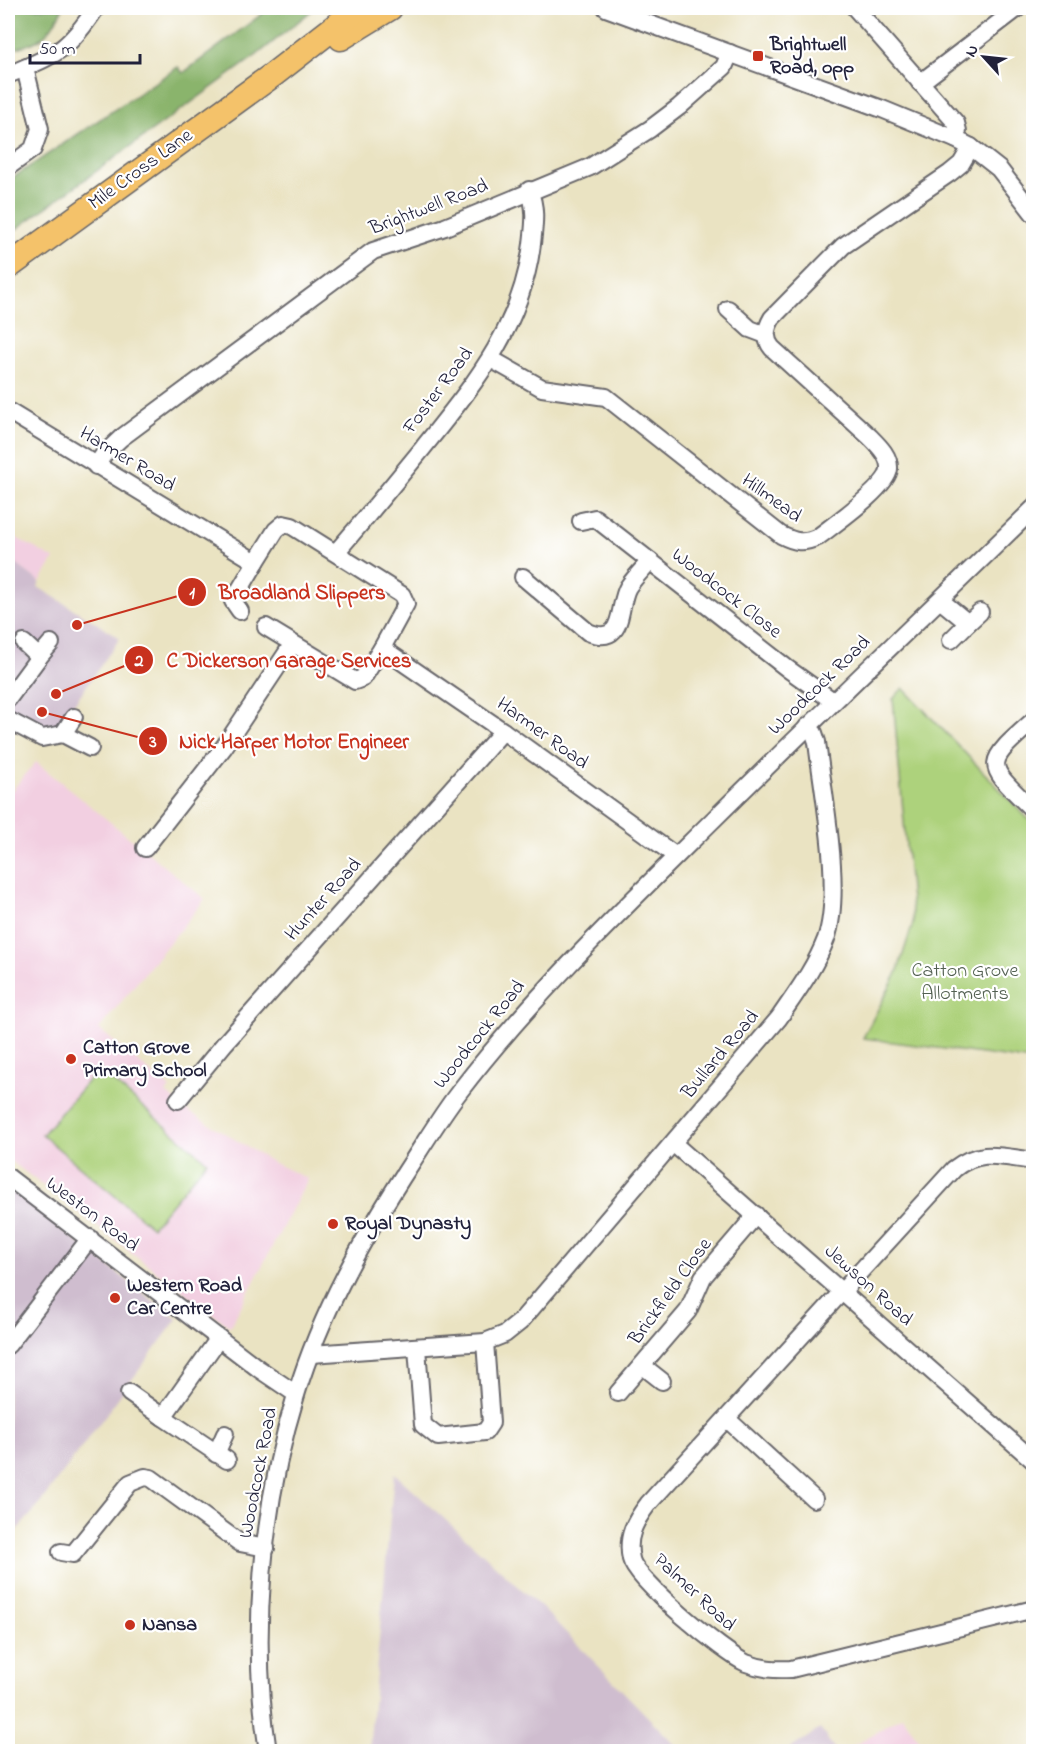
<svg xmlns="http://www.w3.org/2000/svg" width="1041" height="1759" viewBox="0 0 1041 1759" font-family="'Indie Flower',sans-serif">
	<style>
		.built { fill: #f2cfe1 }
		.industrial { fill: #cfbdcf }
		.green { fill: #add27c; stroke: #687a5c; stroke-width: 1.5 }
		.forest { fill: #8ab46c; stroke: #566b54; stroke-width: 1.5 }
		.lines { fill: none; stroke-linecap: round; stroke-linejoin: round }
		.minor-casing { stroke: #68666a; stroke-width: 20 }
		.highway-casing { stroke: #68666a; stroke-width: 27 }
		.minor { stroke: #fff; stroke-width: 16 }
		.highway { stroke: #f4c26a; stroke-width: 24 }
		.poi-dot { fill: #c8321e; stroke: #fff; stroke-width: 2 }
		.labels { text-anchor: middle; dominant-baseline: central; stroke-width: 4.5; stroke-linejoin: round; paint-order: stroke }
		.poi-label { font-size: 20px; font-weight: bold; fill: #22223b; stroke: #fff; text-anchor: start }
		.street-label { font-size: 20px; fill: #22223b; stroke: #fff }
		.park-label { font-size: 20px; fill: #536052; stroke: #fff }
		.leader { fill: none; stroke: #c8321e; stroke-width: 2 }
		.callout-dot { fill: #c8321e; stroke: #fff; stroke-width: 2 }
		.mark-label { font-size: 18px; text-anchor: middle; font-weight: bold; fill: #fff }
		.callout-label { font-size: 21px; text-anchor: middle; font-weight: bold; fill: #c8321e; stroke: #fff; stroke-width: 4.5; stroke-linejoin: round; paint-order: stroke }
	</style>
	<rect width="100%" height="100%" fill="#fff"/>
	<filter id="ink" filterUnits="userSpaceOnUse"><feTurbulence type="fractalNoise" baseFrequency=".0167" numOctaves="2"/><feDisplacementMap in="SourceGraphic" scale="12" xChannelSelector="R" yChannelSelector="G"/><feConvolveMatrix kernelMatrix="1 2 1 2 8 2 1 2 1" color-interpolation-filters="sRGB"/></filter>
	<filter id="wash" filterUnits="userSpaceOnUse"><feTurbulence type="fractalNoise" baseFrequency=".008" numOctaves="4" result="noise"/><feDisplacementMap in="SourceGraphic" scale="24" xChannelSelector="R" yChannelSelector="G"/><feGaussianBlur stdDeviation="1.35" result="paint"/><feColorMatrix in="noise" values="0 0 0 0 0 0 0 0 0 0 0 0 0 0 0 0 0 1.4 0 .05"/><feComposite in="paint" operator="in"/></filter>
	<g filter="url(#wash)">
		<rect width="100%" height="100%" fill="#eae3c2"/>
		<!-- built -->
		<g class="built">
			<polygon points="8,533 54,559 40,582 8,558"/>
			<polygon points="36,762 205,899 99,1029 170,1089 166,1093 188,1111 272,1162 308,1179 230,1327 8,1159 8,795"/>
			<polygon points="903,1716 926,1751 845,1751"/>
		</g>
		<!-- industrial -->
		<g class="industrial">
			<polygon points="8,558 40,582 38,587 120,638 53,734 8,708"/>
			<polygon points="8,1188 177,1319 34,1511 8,1540"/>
			<polygon points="394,1473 541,1607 681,1751 369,1751"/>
			<polygon points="820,1729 836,1751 787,1751"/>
		</g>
		<!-- green -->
		<g class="green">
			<polygon points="903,688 1033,824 1033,1061 863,1038 897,973 913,923 893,699"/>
			<polygon points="98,1069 207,1161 152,1227 42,1135"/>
		</g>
		<!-- forest -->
		<g class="forest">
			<path d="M8,8h55c-16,29 -21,35 -55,42z"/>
			<polygon points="270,8 315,8 257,55 8,235 8,181 178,67 183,73"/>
		</g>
	</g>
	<g filter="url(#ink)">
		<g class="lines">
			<defs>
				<g id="minor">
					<polyline points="606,8 882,109 955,139 971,147 999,169 1034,214"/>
					<polyline points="855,8 956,123 958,131 955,139"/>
					<path d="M8,75c48,-21 58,-22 88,-67"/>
					<polyline points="920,83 1018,8"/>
					<polyline points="8,167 33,149 40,129 25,68"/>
					<polyline points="728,309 750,329 766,335"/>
					<path d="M491,359l51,29 64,9 175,138c14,7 22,9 37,2 15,-12 70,-50 71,-68 1,-13 -11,-24 -19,-32l-98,-89c-8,-10 -6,-20 0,-30l71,-72 107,-73 11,-9 10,-17"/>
					<polyline points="8,411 256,562 276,530 283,524 292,526 402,595 406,604 382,648 503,731 676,856"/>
					<polyline points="96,466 104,454 121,438 373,251 445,227 590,167 650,129 679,107 724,67 730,53"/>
					<polyline points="581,521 595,518 788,669 833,701"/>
					<path d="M343,558l-5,-8c29,-33 57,-68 85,-102 51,-64 98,-119 109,-204 2,-19 5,-35 -3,-54"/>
					<path d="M523,577l65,55c38,15 29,-26 40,-45 6,-9 15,-18 22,-26"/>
					<polyline points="940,600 968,623 980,612"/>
					<polyline points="240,611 233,601 256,562"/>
					<polyline points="266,627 355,681 363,678 382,648"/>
					<polyline points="951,640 968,623"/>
					<polyline points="39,657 51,643"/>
					<polyline points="8,699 39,657 24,643"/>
					<polyline points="8,720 42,738 63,734 90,748"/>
					<path d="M1034,720c-52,46 -49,43 0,91"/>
					<polyline points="63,734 74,717"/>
					<polyline points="145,848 224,747 292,645"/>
					<polyline points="178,1100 225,1043 503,731"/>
					<polyline points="674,1144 1034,1461"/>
					<path d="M1034,1161c-33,-4 -53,-13 -80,8l-306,335c-13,17 -22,33 -17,55 5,22 93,94 115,104 16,6 28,7 45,6l243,-60"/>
					<polyline points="8,1177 259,1369 296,1394"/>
					<polyline points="8,1345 90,1238"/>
					<polyline points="417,1348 423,1425 438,1437 485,1432 491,1423 485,1342"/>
					<path d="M311,1354l174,-12 20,-8 15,-12 259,-304c17,-25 36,-50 47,-79 17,-48 -3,-145 -9,-197l-3,-9 -7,-6"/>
					<polyline points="643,1366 662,1381"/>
					<polyline points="129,1393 163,1417 219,1338"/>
					<polyline points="618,1393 688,1311 703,1277 756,1215"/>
					<polyline points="163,1417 227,1460"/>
					<polyline points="727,1419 814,1499"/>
					<polyline points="216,1454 225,1434"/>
					<polyline points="61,1552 73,1554 130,1483 145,1477 151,1478 240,1543 266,1548"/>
					<path d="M268,1752c-18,-114 -6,-247 28,-357 25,-83 69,-161 116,-233 15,-23 30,-48 47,-70 76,-99 167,-186 256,-274 105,-104 213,-206 319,-310"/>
				</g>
				<g id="highway">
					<polyline points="341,38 390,8"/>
					<polyline points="8,267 274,74 359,8"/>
				</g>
			</defs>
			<!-- minor casing -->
			<use href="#minor" class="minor-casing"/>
			<!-- highway casing -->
			<use href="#highway" class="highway-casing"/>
			<!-- minor -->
			<use href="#minor" class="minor"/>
			<!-- highway -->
			<use href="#highway" class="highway"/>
		</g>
	</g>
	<!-- markers -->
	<g class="poi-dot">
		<rect x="752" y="50" width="12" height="12" rx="3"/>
		<circle cx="71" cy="1059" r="6"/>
		<circle cx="333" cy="1224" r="6"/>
		<circle cx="115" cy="1298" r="6"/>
		<circle cx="130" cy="1625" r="6"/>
	</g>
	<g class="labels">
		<!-- poi labels -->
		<g class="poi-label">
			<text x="770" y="45">Brightwell<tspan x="770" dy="23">Road, opp</tspan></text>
			<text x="83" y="1048">Catton Grove<tspan x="83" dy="23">Primary School</tspan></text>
			<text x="345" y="1224">Royal Dynasty</text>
			<text x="127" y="1286">Western Road<tspan x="127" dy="23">Car Centre</tspan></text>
			<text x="142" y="1625">Nansa</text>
		</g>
		<!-- street labels -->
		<g class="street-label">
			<text transform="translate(141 170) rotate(-36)">Mile Cross Lane</text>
			<text transform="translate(429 208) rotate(-21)">Brightwell Road</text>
			<text transform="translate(439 391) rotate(-53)">Foster Road</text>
			<text transform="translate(127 460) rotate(31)">Harmer Road</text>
			<text transform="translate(771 499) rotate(36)">Hillmead</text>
			<text transform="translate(726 594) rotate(38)">Woodcock Close</text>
			<text transform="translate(820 686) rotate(-44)">Woodcock Road</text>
			<text transform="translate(542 734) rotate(36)">Harmer Road</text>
			<text transform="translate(324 900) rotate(-48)">Hunter Road</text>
			<text transform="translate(480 1035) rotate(-51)">Woodcock Road</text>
			<text transform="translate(721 1055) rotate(-50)">Bullard Road</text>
			<text transform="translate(92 1215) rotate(37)">Weston Road</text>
			<text transform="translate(868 1286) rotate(42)">Jewson Road</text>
			<text transform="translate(671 1292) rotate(-54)">Brickfield Close</text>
			<text transform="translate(259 1473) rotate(-79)">Woodcock Road</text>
			<text transform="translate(694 1593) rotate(43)">Palmer Road</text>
		</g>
		<!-- park labels -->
		<g class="park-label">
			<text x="965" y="971">Catton Grove<tspan x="965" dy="23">Allotments</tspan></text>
		</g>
	</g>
	<!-- callouts -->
	<path class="leader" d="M77 625L192 592M56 694L139 660M42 712L153 741"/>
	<g class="callout-dot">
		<circle cx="77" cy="625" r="6"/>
		<circle cx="56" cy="694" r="6"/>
		<circle cx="42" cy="712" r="6"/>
		<circle cx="192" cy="592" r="15"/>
		<circle cx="139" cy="660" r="15"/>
		<circle cx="153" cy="741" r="15"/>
	</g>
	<g class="mark-label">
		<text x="192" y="598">1</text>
		<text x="139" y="666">2</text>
		<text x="153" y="747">3</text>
	</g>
	<g class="callout-label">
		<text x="302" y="599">Broadland Slippers</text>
		<text x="289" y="667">C Dickerson Garage Services</text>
		<text x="294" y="748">Nick Harper Motor Engineer</text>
	</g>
	<!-- margin -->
	<rect width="1041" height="1759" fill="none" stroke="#fff" stroke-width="30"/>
	<!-- north arrow -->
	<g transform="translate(984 57) rotate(297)" stroke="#ffffff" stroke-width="4.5" paint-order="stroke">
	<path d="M0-4.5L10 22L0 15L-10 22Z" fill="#22223b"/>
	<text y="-9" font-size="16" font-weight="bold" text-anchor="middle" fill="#22223b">N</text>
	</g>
	<!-- scale -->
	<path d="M30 54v9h110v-9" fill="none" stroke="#22223b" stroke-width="3"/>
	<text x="39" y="54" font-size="18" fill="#22223b" stroke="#ffffff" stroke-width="4.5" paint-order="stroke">50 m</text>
</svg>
